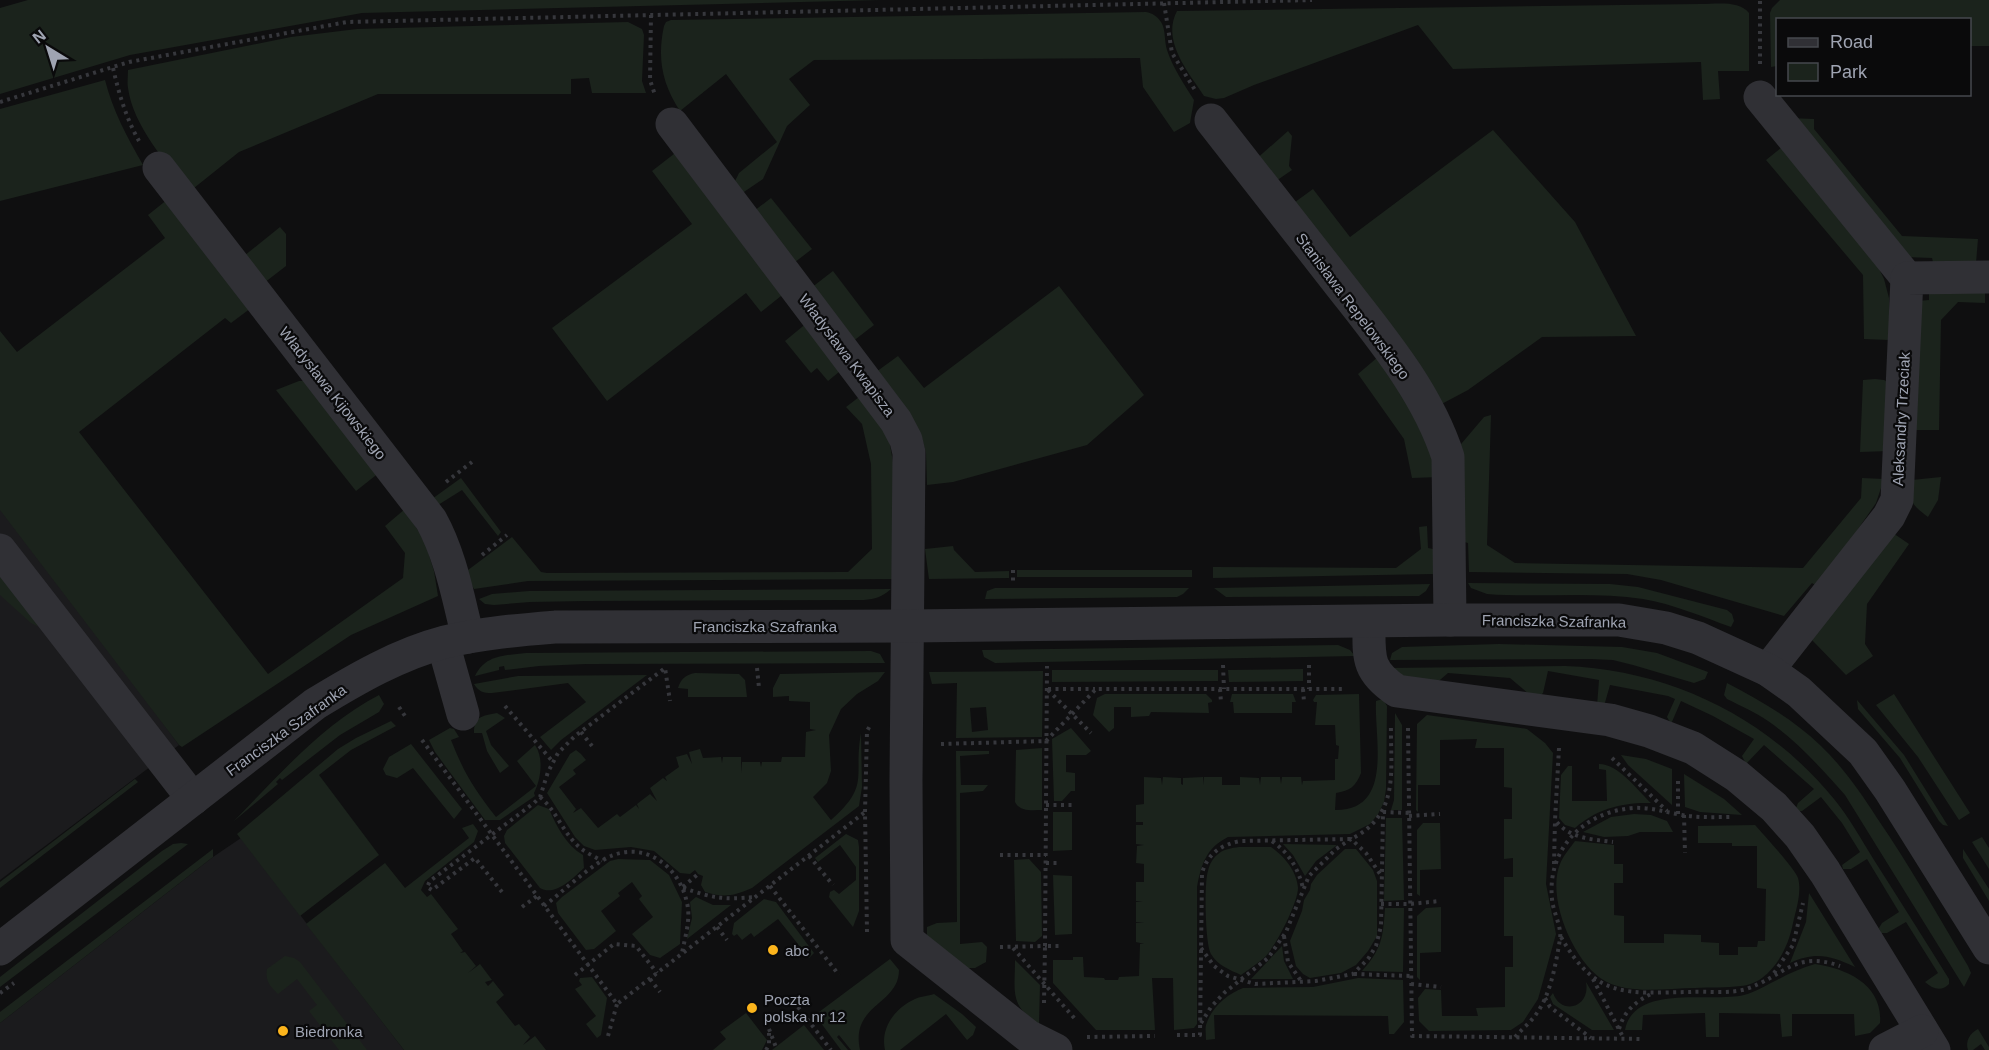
<svg xmlns="http://www.w3.org/2000/svg" width="1989" height="1050" viewBox="0 0 1989 1050" font-family="Helvetica,sans-serif">
	<style>
		.built { fill: #1b1b1d }
		.green { fill: #1b231c; fill-rule: evenodd }
		.lines { fill: none; stroke-linecap: round; stroke-linejoin: round }
		.path { stroke: #36373c; stroke-width: 4; stroke-dasharray: 3 4.5; stroke-linecap: butt }
		.minor { stroke: #303035; stroke-width: 33 }
		.poi-dot { fill: #fbb41c; stroke: #0a0a0b; stroke-width: 2 }
		.labels { text-anchor: middle; dominant-baseline: central; stroke-width: 4.5; stroke-linejoin: round; paint-order: stroke }
		.street-label { font-size: 15px; fill: #9fa4b2; stroke: #0a0a0b }
		.poi-label { font-size: 15px; fill: #9fa4b2; stroke: #0a0a0b; text-anchor: start }
	</style>
	<rect width="100%" height="100%" fill="#0f0f10"/>
	<!-- built -->
	<g class="built">
		<polygon points="0,502 179,745 0,880"/>
		<polygon points="241,838 404,1050 0,1050 0,1023 213,857"/>
	</g>
	<!-- green -->
	<g class="green">
		<polygon points="28,0 881,0 362,13 130,55 0,94 0,8"/>
		<polygon points="1780,0 1989,0 1989,46 1970,46 1970,20 1778,20 1777,66 1771,67 1770,13 1772,8"/>
		<path d="M1701,4c15,0 38,-4 48,9v58h-31l2,28 -17,1 -2,-38 -248,7 -35,-44 -164,60 -30,13 -8,1 -12,-3c-15,-23 -43,-55 -27,-85z"/>
		<path d="M1146,12c6,1 11,4 15,10 5,8 3,18 6,28 6,18 17,34 27,50l-4,23 -16,9 -31,-45 -3,-29 -326,2 -25,19 21,26 -23,21 -24,53 -25,17 -4,-13 5,-10 38,-31 -51,-68 -46,37c-18,-27 -23,-53 -16,-85l2,-4 5,-2z"/>
		<path d="M628,22l14,7 2,6 -2,46 4,12h-54l-3,-15 -18,1v15h-193l-139,58 -50,40c-22,-29 -56,-66 -61,-104 -1,-5 0,-12 0,-18l163,-33 66,-8z"/>
		<path d="M105,80c8,31 22,57 38,85l-143,36v-92z"/>
		<polygon points="1789,118 1814,119 1814,129 1902,236 1978,239 1976,263 1933,262 1932,258 1905,257"/>
		<polygon points="1493,130 1575,222 1636,336 1542,337 1468,390 1436,407 1291,205 1313,189 1350,237"/>
		<polygon points="1288,131 1292,136 1289,166 1292,170 1276,181 1254,161"/>
		<polygon points="1782,147 1870,250 1884,279 1889,298 1889,340 1864,339 1863,275 1766,160"/>
		<polygon points="679,150 786,292 761,312 746,293 607,401 552,328 692,224 652,171"/>
		<polygon points="771,198 812,249 790,266 754,211"/>
		<polygon points="168,199 251,308 231,323 225,318 79,432 268,674 403,578 405,553 385,526 405,509 425,542 434,571 438,596 351,635 182,747 179,745 0,510 0,331 17,352 165,238 148,215"/>
		<polygon points="280,227 286,234 286,266 264,283 244,256"/>
		<polygon points="833,271 874,325 852,342 811,288"/>
		<polygon points="1985,284 1985,303 1958,302 1941,320 1939,430 1915,430 1918,301 1929,300 1929,290"/>
		<polygon points="1059,286 1144,395 1087,445 953,482 927,485 926,453 922,438 876,372 898,356 924,388"/>
		<polygon points="808,322 845,367 828,381 817,368 811,373 785,341"/>
		<polygon points="1378,357 1425,429 1439,477 1412,478 1404,439 1358,374"/>
		<polygon points="1875,379 1884,380 1891,384 1890,451 1860,452 1863,380"/>
		<polygon points="299,381 305,381 380,472 356,491 276,390"/>
		<polygon points="863,394 889,439 893,462 894,579 528,581 474,589 469,580 468,570 512,537 541,572 547,573 848,572 872,549 871,464 862,424 846,407"/>
		<polygon points="1491,415 1487,545 1515,563 1803,568 1861,498 1862,478 1884,479 1876,503 1818,587 1812,583 1784,616 1661,580 1627,574 1469,572 1468,543 1461,541 1456,450 1484,417"/>
		<path d="M1941,477l-3,23 -10,17c-18,-14 -19,-15 -16,-37z"/>
		<polygon points="461,478 501,532 498,536 462,490 438,505 432,499"/>
		<polygon points="1427,526 1428,548 1433,549 1433,574 1213,578 1213,567 1396,568 1421,549 1419,527"/>
		<polygon points="1890,531 1909,544 1867,604 1865,644 1873,656 1846,675 1812,640"/>
		<polygon points="953,546 954,550 975,572 1009,571 1009,578 929,579 925,549"/>
		<rect x="1017" y="570" width="175" height="7"/>
		<polygon points="0,572 37,621 37,626 31,623 0,595"/>
		<path d="M1468,583l142,1 28,3 89,23 5,4 2,7 -3,6c-28,-10 -58,-23 -88,-28 -52,-8 -104,-1 -156,-5l-16,-6z"/>
		<polygon points="1430,584 1426,591 1419,596 1226,597 1214,588"/>
		<polygon points="995,588 1189,588 1183,594 1177,597 985,599 987,591"/>
		<path d="M891,589c-9,8 -16,10 -27,11l-279,1 -55,1 -36,3 -9,-1 -6,-5 13,-5 37,-3z"/>
		<polygon points="1499,644 1622,647 1657,653 1708,672 1705,679 1694,683 1633,665 1613,660 1591,659 1390,660 1392,653 1402,647"/>
		<polygon points="1338,645 1350,650 1355,656 995,663 984,657 982,650"/>
		<path d="M871,651l9,3 5,9 -299,1 -47,2 -34,4 -1,-4 -5,1v3l-24,6c11,-22 30,-20 51,-23z"/>
		<path d="M1565,666c105,4 202,51 269,133 15,18 27,40 40,61 25,39 50,79 75,119v5c-8,8 -16,5 -24,-2l13,-9 -32,-51 -19,11h-6l-2,-5 3,-5 17,-11 -32,-53 -16,10h-8l-1,-4 18,-13 -18,-29 -21,-26 -19,14h-4l-2,-3 2,-5 16,-14 -50,-44 -18,19 -4,-8 12,-17 -41,-23 -32,-15 -10,23 -4,-7 8,-18 -7,-3 -58,-11 -6,21h-7l2,-26 -51,-9 -5,22 -5,4 -8,-2 -20,-17 -62,-5 -15,13 -33,-4 -13,-14z"/>
		<polygon points="1303,669 1303,681 1229,682 1228,670"/>
		<polygon points="1052,670 1218,670 1218,681 1052,682"/>
		<path d="M1043,671l-1,66 -86,1 1,-55 -25,1 -3,-12zM986,707l2,23 -16,2 -2,-24z"/>
		<path d="M885,672l-7,9 -21,13 -16,15 -12,26 2,36 -4,12 -14,14 18,23c40,-35 22,-43 30,-87l1,54 -3,19 -107,82c-19,8 -27,10 -47,4l-4,-7 2,-9 -5,-2 -3,-4 -5,4 -10,-1 -26,-22 -23,-4 -36,3 -11,-4 -9,-9 -28,-44 23,-39 6,-4 5,4 5,6 -13,10 3,4 -17,13 17,22 -3,4 8,-5 17,20 19,-14 3,3 16,-12 3,4 -2,-5 13,-10 7,7 -7,-13 13,-10 4,3 -2,-4 14,-10 -3,-10 11,-3 5,10 -3,-12 11,-3 3,9 18,-1 1,6 1,-6h18v16l1,-11h18l1,5 1,-5h19l1,-5h23l1,-25 10,-2 -6,-1v-27l-21,-1v-5l-16,1v-9l7,-14z"/>
		<path d="M695,673l44,1 6,6 2,17h-59v-8l-10,-1c3,-9 7,-13 17,-15z"/>
		<path d="M647,675l-86,65 -10,10 -11,-13 46,-35 -18,-19 -76,10c-9,0 -13,-1 -18,-9l44,-8z"/>
		<path d="M1727,683c34,18 66,36 94,63 22,21 40,47 56,72 33,48 61,98 91,148l3,7 -7,14 -119,-192c-23,-26 -48,-54 -77,-74 -13,-9 -27,-15 -41,-22l-3,-4z"/>
		<polygon points="1105,694 1206,694 1212,700 1212,702 1208,703 1209,713 1151,712 1149,716 1131,717 1131,707 1114,707 1114,728 1109,732 1093,715 1097,698"/>
		<polygon points="1232,694 1293,694 1296,702 1292,702 1292,713 1234,713 1233,702 1230,702"/>
		<path d="M1359,694l2,79c-5,13 -11,18 -25,20l-1,17c59,1 39,-72 41,-109l7,-2 4,7 -1,83 -2,13 -6,12 -8,10 -20,10 -122,3c-22,11 -27,28 -31,50v137l-3,4 -20,2 -1,-52h-21l3,52h-59l-43,-47v-23h20v-3h10l1,20 20,1 1,2h13l1,-3 20,-1 1,-32h4l-8,-2v-19h8l-8,-1v-20h7l-7,-1v-19h8v-18l-8,-1 1,-17 7,-1 -8,-1v-19h7v-3h-7v-17l8,-1v-27l17,1 1,7 1,-8 18,1v6l2,1v-7l20,-1 1,8v-8h18v8h18v-8l19,1 1,7 1,-8h19l1,7 1,-7h19l1,8 1,-4 32,-1v-21h3l1,-13 -3,-1 -1,-20h-20l2,-23h-3l-1,-2 3,-5z"/>
		<polygon points="1894,694 1970,813 1959,820 1918,757 1876,705"/>
		<path d="M379,695l5,9 -5,8 -39,23 -58,45 -2,-2 -4,4 2,2 -44,37c44,-45 89,-97 145,-126z"/>
		<polygon points="1857,700 1904,755 1948,826 1943,825 1939,821 1900,758 1858,709"/>
		<path d="M497,713l8,5 -19,13 5,14 18,21 -9,7 -13,-22 -5,-18h-8c0,-17 8,-17 23,-20z"/>
		<polygon points="1395,713 1402,725 1402,810 1391,810 1394,800"/>
		<polygon points="1427,715 1527,729 1545,743 1553,753 1546,884 1556,934 1538,999 1523,1022 1511,1030 1429,1031 1419,1021 1418,998 1425,989 1441,990 1442,1016 1478,1016 1476,1008 1505,1007 1505,967 1513,967 1513,936 1504,936 1504,877 1513,877 1513,858 1504,859 1504,819 1512,819 1512,788 1504,787 1504,748 1475,748 1477,739 1440,740 1440,785 1418,785 1418,812 1416,810 1417,724"/>
		<polygon points="391,721 396,726 351,750 319,775 379,855 300,916 237,834 338,749 356,738"/>
		<path d="M450,728l4,1 5,8 -8,3c13,33 23,49 45,77l40,-31 -19,-25 18,-16c9,13 6,34 -1,48l1,3 -35,24h-15l-50,-68 -6,-12z"/>
		<polygon points="1071,728 1091,751 1086,755 1066,755 1066,772 1075,773 1075,791 1071,791 1062,801 1054,801 1052,739"/>
		<polygon points="411,744 462,809 454,819 413,768 397,778 386,775 383,769 389,757"/>
		<path d="M1042,748v62c-10,0 -22,2 -27,-8l1,-52z"/>
		<polygon points="956,751 989,751 989,754 960,756 961,785 988,785 983,791 960,793 960,944 982,942 987,947 986,962 975,968 966,968 927,937 927,927 937,923 957,922"/>
		<polygon points="1621,755 1646,759 1672,769 1672,805 1628,765"/>
		<path d="M1599,764c20,0 38,26 52,39 -28,-1 -55,6 -76,25l-10,-3 -6,-7 2,-43 7,-9h4v35h35l-1,-31 -7,-1z"/>
		<polygon points="1684,774 1724,799 1742,815 1700,812 1685,807"/>
		<polygon points="135,779 138,782 0,888 0,882"/>
		<path d="M538,805l11,4c8,18 17,36 34,46l1,13c-11,10 -29,29 -44,20l-35,-45 -1,-7 3,-6z"/>
		<polygon points="1053,812 1072,812 1072,850 1053,851"/>
		<polygon points="1634,814 1651,815 1667,821 1673,832 1640,832 1628,836 1604,837 1583,832 1611,817"/>
		<polygon points="1386,818 1402,818 1404,900 1384,901"/>
		<polygon points="1423,823 1440,823 1441,869 1420,870 1420,896 1417,894 1417,830"/>
		<polygon points="473,824 478,831 474,842 425,881 421,890 427,897 431,894 458,929 451,934 463,951 460,953 465,952 476,966 468,973 480,964 492,980 485,982 488,986 493,981 504,995 496,1002 515,1026 519,1024 530,1037 523,1045 535,1036 546,1050 404,1050 306,924 385,863 405,888 469,838 462,828"/>
		<path d="M1755,825c8,9 41,45 43,53 4,14 -2,32 -5,45 -4,21 -14,42 -31,55 -5,4 -15,8 -21,8 -15,2 -31,1 -46,2 -28,0 -65,7 -90,-7 -31,-17 -59,-83 -45,-117 3,-8 10,-16 15,-23l39,4v19h9v19h-9v32l10,1v27h40v-9l37,1v7l18,1v12h19v-8h19l1,-6h7l1,-52 -9,-1v-42h-25v-3h-34v-17z"/>
		<polygon points="846,834 858,840 859,847 859,911 853,927 829,897 830,892 834,890 839,894 856,880 856,867 840,845 818,862 815,858"/>
		<polygon points="1982,837 1989,848 1989,869 1972,842"/>
		<polygon points="181,843 188,844 0,987 0,977 162,851 173,844"/>
		<polygon points="1283,844 1337,845 1316,861 1305,876 1293,855"/>
		<path d="M1239,847h32c13,9 26,24 27,41 0,15 -23,60 -34,70 -7,6 -15,11 -23,17 -11,-5 -24,-10 -30,-21 -6,-10 -7,-72 -3,-83 1,-6 5,-13 9,-16 6,-6 15,-7 22,-8z"/>
		<polygon points="213,849 213,857 209,860 0,1023 0,1012"/>
		<polygon points="1345,849 1356,849 1373,870 1377,881 1377,936 1368,951 1356,965 1341,973 1310,978 1303,974 1296,966 1290,941 1302,911 1304,900 1310,890 1311,884 1317,875"/>
		<polygon points="1963,849 1989,889 1989,901 1963,858"/>
		<polygon points="618,859 650,860 669,875 682,902 680,944 660,958 650,955 632,934 653,917 639,899 642,896 632,882 618,893 620,896 601,911 616,931 594,949 586,950 558,913 556,903 562,897 610,861"/>
		<polygon points="1029,859 1041,872 1042,936 1035,942 1016,941 1014,860"/>
		<polygon points="1053,875 1072,876 1072,934 1055,935"/>
		<path d="M1809,893l46,74c-24,-11 -39,-16 -65,-4l16,-41z"/>
		<polygon points="696,897 713,905 731,905 687,939 692,918 690,902"/>
		<polygon points="764,899 776,902 814,953 809,958 778,919 754,937 751,933 742,940 737,934 734,936 732,934 734,923"/>
		<polygon points="1441,907 1441,952 1420,953 1420,980 1417,977 1417,916 1426,908"/>
		<path d="M1385,908h19l-1,64 -41,-1c20,-22 21,-34 23,-63z"/>
		<polygon points="1282,946 1284,961 1293,979 1251,979"/>
		<path d="M285,956l9,2 6,4 67,88h-28l-30,-39 8,-6 -20,-26 -19,15c-8,-8 -13,-13 -11,-25z"/>
		<path d="M890,959l9,11c0,35 -49,34 -39,80h-9l-12,-15 -2,2 11,13h-7l-26,-35z"/>
		<path d="M1015,960l25,25 -1,39c-30,-19 -24,-31 -24,-64z"/>
		<path d="M1815,964c33,5 68,21 65,59l-10,10 -15,3 -1,-22h-62v22l-10,1 -2,-23 -61,-1v24h-13l-1,-24 -62,2 -1,15h-17c9,-47 85,-27 119,-35 12,-3 22,-10 33,-15 12,-7 25,-12 38,-16z"/>
		<polygon points="592,977 607,998 601,1035 597,1038 586,1024 596,1016 575,989 582,985 579,981 580,978"/>
		<path d="M1358,978l45,2 1,42 -10,12h-5l-1,-18 -174,-1 1,24 -9,1c0,-5 -1,-11 0,-15 5,-17 21,-31 37,-37l70,-1z"/>
		<path d="M1586,982l28,48h-22l-39,-26 -3,-7 3,-4c8,23 38,15 33,-11z"/>
		<path d="M934,994l28,20 14,13 -3,8 -6,5 -21,-26 -46,36h-15c-5,-22 10,-42 30,-51 6,-3 13,-3 19,-5z"/>
		<polygon points="746,1013 767,1040 762,1050 713,1050 726,1039 720,1032"/>
		<polygon points="804,1025 824,1050 772,1050"/>
		<path d="M1978,1029l11,18v3h-4l-4,-6 -8,6h-5c-3,-9 2,-17 10,-21z"/>
	</g>
	<g class="lines">
		<!-- path -->
		<g class="path">
			<polyline points="1164,3 1172,53 1195,90"/>
			<polyline points="651,15 650,80 655,95"/>
			<polyline points="1760,64 1760,0"/>
			<path d="M113,68c6,26 13,50 26,73"/>
			<polyline points="0,102 129,62 347,22 1312,0"/>
			<polyline points="446,482 472,462"/>
			<polyline points="482,555 507,535"/>
			<polyline points="1013,570 1013,583"/>
			<polyline points="1223,665 1224,689"/>
			<polyline points="1309,665 1309,689"/>
			<polyline points="757,668 759,688"/>
			<polyline points="1048,689 1095,689"/>
			<polyline points="1220,689 1221,702"/>
			<polyline points="1303,689 1304,702"/>
			<polyline points="1048,690 1091,733"/>
			<polyline points="505,706 553,762"/>
			<polyline points="399,707 407,719"/>
			<polyline points="1408,728 1412,1036 1643,1039"/>
			<polyline points="581,732 592,746"/>
			<polyline points="422,740 617,1004 865,812"/>
			<polyline points="941,744 1046,741 1096,689 1346,689"/>
			<path d="M1559,748l-4,72c15,19 36,19 58,22"/>
			<polyline points="1612,758 1667,811"/>
			<path d="M540,797c16,13 22,34 38,49 6,6 16,10 24,15"/>
			<polyline points="1046,805 1072,805"/>
			<polyline points="1678,814 1678,780"/>
			<polyline points="1684,815 1685,853"/>
			<polyline points="1409,816 1440,814"/>
			<path d="M1272,841c17,12 26,27 31,47"/>
			<polyline points="1000,855 1046,855"/>
			<polyline points="809,856 833,885"/>
			<polyline points="1046,863 1061,863"/>
			<polyline points="1554,864 1555,821"/>
			<polyline points="770,886 839,975"/>
			<polyline points="683,887 698,874"/>
			<path d="M683,888c31,10 38,12 72,9"/>
			<polyline points="502,892 475,858 432,890 427,887 430,881 534,803 540,797 548,772 558,753 575,736 665,668 670,701"/>
			<polyline points="1381,904 1410,904 1440,901"/>
			<path d="M544,906c17,-13 49,-43 67,-50 36,-15 69,12 76,47 4,16 -2,34 -5,50"/>
			<polyline points="522,907 537,896"/>
			<polyline points="717,927 727,940"/>
			<polyline points="867,932 865,812 867,731 871,724"/>
			<polyline points="1284,936 1288,962 1301,981"/>
			<path d="M1561,937c35,62 65,56 129,55 16,-1 41,2 56,-3 37,-12 48,-39 94,-23"/>
			<polyline points="1000,947 1045,946 1047,666"/>
			<polyline points="1013,948 1075,1019"/>
			<polyline points="1201,948 1214,966 1228,976 1255,984 1316,981 1353,974 1368,959 1376,946 1381,926 1383,812 1410,813"/>
			<polyline points="1774,973 1793,945 1803,903"/>
			<polyline points="1354,974 1411,976"/>
			<polyline points="575,975 614,944 636,946 657,973"/>
			<polyline points="650,979 660,992"/>
			<polyline points="1593,979 1624,1039"/>
			<polyline points="1411,984 1441,987"/>
			<polyline points="0,993 14,983"/>
			<polyline points="1545,998 1550,1007 1591,1038"/>
			<polyline points="1044,1003 1045,946 1061,946"/>
			<polyline points="798,1007 831,1050"/>
			<polyline points="1201,1023 1211,1007 1224,993 1268,958 1286,932 1309,876 1336,849 1351,839 1366,853 1382,877"/>
			<polyline points="769,1029 777,1050"/>
			<path d="M1619,1029c5,-18 17,-28 34,-36"/>
			<path d="M1177,1035h23l2,-162c6,-20 19,-28 38,-32l111,-2c50,-25 39,-69 40,-115"/>
			<polyline points="608,1036 617,1004"/>
			<polyline points="1087,1037 1155,1036"/>
			<path d="M1515,1037c7,-8 16,-15 22,-24 14,-20 19,-50 23,-74 2,-12 -7,-27 -8,-40 -5,-50 31,-87 81,-91 17,-1 32,4 49,7 17,3 33,2 50,2"/>
			<polyline points="766,1050 769,1045 769,1033"/>
		</g>
		<!-- minor -->
		<g class="minor">
			<polyline points="1760,97 1907,278"/>
			<path d="M1211,120c42,54 84,108 126,161 42,54 90,110 111,176l2,163"/>
			<polyline points="672,124 896,421 906,440 909,453 906,780 907,940 1028,1036 1056,1050"/>
			<path d="M159,168l272,352c20,36 27,78 37,117"/>
			<polyline points="0,550 193,799"/>
			<path d="M1369,622c0,35 -3,48 28,69l213,29 39,11 44,17 44,28 37,31 26,29 25,36 109,178"/>
			<polyline points="443,643 463,714"/>
			<polyline points="1768,670 1889,516 1897,500 1907,278 1989,277"/>
			<path d="M0,949l315,-245c41,-25 84,-50 130,-62 36,-9 74,-12 111,-15l353,-1 541,-6h169l47,8 32,10 70,32 31,22 64,60 27,38 99,158"/>
			<polyline points="1885,1050 1922,1031"/>
		</g>
	</g>
	<!-- markers -->
	<g class="poi-dot">
		<circle cx="773" cy="950" r="6"/>
		<circle cx="752" cy="1008" r="6"/>
		<circle cx="283" cy="1031" r="6"/>
	</g>
	<g class="labels">
		<!-- street labels -->
		<g class="street-label">
			<text transform="translate(1353 306) rotate(53)">Stanisława Repelowskiego</text>
			<text transform="translate(847 355) rotate(53)">Władysława Kwapisza</text>
			<text transform="translate(333 393) rotate(52)">Władysława Kijowskiego</text>
			<text transform="translate(1901 419) rotate(-87)">Aleksandry Trzeciak</text>
			<text transform="translate(1554 621) rotate(1)">Franciszka Szafranka</text>
			<text x="765" y="626">Franciszka Szafranka</text>
			<text transform="translate(286 730) rotate(-36)">Franciszka Szafranka</text>
		</g>
		<!-- poi labels -->
		<g class="poi-label">
			<text x="785" y="950">abc</text>
			<text x="764" y="999">Poczta<tspan x="764" dy="17">polska nr 12</tspan></text>
			<text x="295" y="1031">Biedronka</text>
		</g>
	</g>
	<!-- legend -->
	<rect x="1776" y="18" width="195" height="78" fill="#0a0a0b" stroke="#46484e" stroke-width="1.5"/>
	<rect x="1788" y="38" width="30" height="9" fill="#303035" stroke="#46484e" stroke-width="1.5"/>
	<text x="1830" y="48" font-size="18" fill="#9fa4b2">Road</text>
	<rect x="1788" y="63" width="30" height="18" fill="#1b231c" stroke="#46484e" stroke-width="1.5"/>
	<text x="1830" y="78" font-size="18" fill="#9fa4b2">Park</text>
	<!-- north arrow -->
	<g transform="translate(48 48) rotate(322)" stroke="#0a0a0b" stroke-width="4.5" paint-order="stroke">
	<path d="M0-4.5L10 22L0 15L-10 22Z" fill="#9fa4b2"/>
	<text y="-9" font-size="16" font-weight="bold" text-anchor="middle" fill="#9fa4b2">N</text>
	</g>
</svg>
